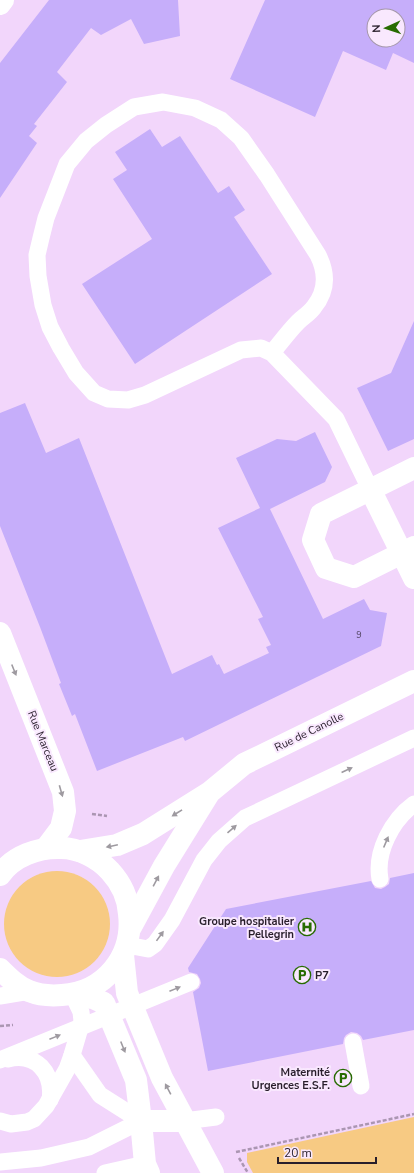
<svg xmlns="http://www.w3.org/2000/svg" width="414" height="1173" viewBox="0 0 414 1173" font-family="'Nunito Sans',sans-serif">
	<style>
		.green { fill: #f7ca83 }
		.building { fill: #c6aefa; fill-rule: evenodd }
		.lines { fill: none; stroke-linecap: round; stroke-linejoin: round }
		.path { stroke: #ab96b2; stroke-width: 2.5; stroke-dasharray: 4 2; stroke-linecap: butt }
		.lane { stroke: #fff; stroke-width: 17 }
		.street { stroke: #fff; stroke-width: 22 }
		.secondary { stroke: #fff; stroke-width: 22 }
		.oneway { fill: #9e9aa0 }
		.labels { text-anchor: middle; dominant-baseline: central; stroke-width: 4; stroke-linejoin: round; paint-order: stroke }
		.number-label { font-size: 9px; fill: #50425f }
		.street-label { font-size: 11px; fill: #281e2b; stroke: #f9e8fe }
		.poi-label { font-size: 11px; font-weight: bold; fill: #281e2b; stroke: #f9e8fe; text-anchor: end }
	</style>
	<rect width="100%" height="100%" fill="#f2d6fb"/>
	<!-- green -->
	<g class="green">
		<circle cx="57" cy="924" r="53"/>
		<polygon points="414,1117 414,1173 253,1173 247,1162 247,1153"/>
	</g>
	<!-- building -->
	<g class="building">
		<polygon points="49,0 178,0 180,36 144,44 131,19 101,35 91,28 57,72 67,82 34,124 37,126 29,136 37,143 0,198 0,63"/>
		<path d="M265,0h149v63l-21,-10 -7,17 -43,-19 -28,66 -85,-38zM374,16h24v24h-24z"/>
		<polygon points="150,129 162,147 180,136 218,193 229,186 245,210 234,217 272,274 135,364 82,284 152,239 113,179 127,170 115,152"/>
		<polygon points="414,321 414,439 388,451 357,388 391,373"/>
		<polygon points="25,403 46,453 79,438 172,674 212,655 217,665 219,664 224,674 269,653 266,647 271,645 258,619 263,617 218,528 260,508 236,458 277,439 296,441 315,432 332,467 325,482 270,509 323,619 364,599 370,610 387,613 381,646 185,741 183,737 97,771 75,714 72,716 59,684 61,683 40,627 0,526 0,413"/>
		<polygon points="414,873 414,1030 363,1040 361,1036 357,1033 351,1032 346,1035 344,1038 343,1044 208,1071 193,992 199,988 201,983 200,979 197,974 189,972 188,968 226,909 371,881 375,888 381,889 385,887 389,884 390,878"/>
	</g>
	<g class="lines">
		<!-- path -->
		<g class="path">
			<polyline points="92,814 107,816"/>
			<polyline points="0,1026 13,1025"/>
			<polyline points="236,1152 414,1114"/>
			<polyline points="239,1158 248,1173"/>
		</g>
		<!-- lane -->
		<g class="lane">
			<path d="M272,353c9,-11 17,-22 26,-31 5,-5 12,-9 16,-15 13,-16 13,-34 4,-52l-51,-80 -26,-37 -20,-18 -26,-12 -32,-6 -29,5 -28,18 -20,16 -19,23 -21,54 -5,20 -4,17 1,21 5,29 7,22 11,21 15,25 18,20 14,6 20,1 17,-5 96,-45 20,-2 11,5 64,66 34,70"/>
			<path d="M380,879c-5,-27 12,-59 34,-75"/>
			<polyline points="127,945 148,949 155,944 172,920 204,860 219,841 245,818 414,738"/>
			<polyline points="0,996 30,991"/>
			<polyline points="353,1042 361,1086"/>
			<polyline points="72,1055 100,1095 141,1121"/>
			<path d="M8,1059c28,-7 46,14 42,41"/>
			<polyline points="0,1060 191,982"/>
			<polyline points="0,1121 11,1124 27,1122 34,1119 46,1106 67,1069 72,1055 82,1021 81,1012 73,995"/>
			<polyline points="184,1121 216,1117"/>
			<polyline points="0,1162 41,1158 89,1147 141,1121"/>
			<polyline points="105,1173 145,1164"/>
		</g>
		<!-- street -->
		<g class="street">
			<polyline points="0,4 3,0"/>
			<polyline points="414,468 321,514 313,540 326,568 354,577 414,547"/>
			<polyline points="370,489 414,578"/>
			<polyline points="0,633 63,792 65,811 61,828 46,848"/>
			<polyline points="123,955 127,993 162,1078 213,1173"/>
			<polyline points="73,995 93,998 104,1003 136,1080 141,1121 145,1164 149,1173"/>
			<polyline points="141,1121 184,1121"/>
		</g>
		<!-- secondary -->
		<g class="secondary">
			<polyline points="80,851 117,845 143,834 210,792 244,764 414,681"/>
			<path d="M0,875c13,-19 39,-28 61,-27 18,0 37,10 49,23 11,12 18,26 19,43 5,42 -24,78 -67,81 -11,1 -23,0 -33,-4 -12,-5 -20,-13 -29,-22"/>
			<polyline points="131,927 164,866 208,795"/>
		</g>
	</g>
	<!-- one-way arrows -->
	<defs><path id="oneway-solid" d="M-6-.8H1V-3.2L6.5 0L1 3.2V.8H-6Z"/></defs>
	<g class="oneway">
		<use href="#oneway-solid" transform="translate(14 670) rotate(68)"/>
		<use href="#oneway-solid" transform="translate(347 770) rotate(-25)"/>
		<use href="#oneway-solid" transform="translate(61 791) rotate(74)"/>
		<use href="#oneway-solid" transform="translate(177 813) rotate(148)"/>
		<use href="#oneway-solid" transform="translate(232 829) rotate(-41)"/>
		<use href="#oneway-solid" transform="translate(386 842) rotate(-67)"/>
		<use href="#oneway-solid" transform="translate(112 846) rotate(168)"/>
		<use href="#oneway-solid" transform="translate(156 881) rotate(-62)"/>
		<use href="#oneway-solid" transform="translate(160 936) rotate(-54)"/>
		<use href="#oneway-solid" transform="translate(175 989) rotate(-22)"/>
		<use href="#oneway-solid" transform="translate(55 1037) rotate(-22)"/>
		<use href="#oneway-solid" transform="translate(123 1047) rotate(68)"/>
		<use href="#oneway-solid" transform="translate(168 1089) rotate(-118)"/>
	</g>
	<!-- icons -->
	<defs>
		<symbol id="hospital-ring" viewBox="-11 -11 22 22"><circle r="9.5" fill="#f9e8fe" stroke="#286b02" stroke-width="1.5"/><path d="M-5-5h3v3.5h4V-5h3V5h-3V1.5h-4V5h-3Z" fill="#286b02"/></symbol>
		<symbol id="parking-ring" viewBox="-11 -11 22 22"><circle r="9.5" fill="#f9e8fe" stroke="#286b02" stroke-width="1.5"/><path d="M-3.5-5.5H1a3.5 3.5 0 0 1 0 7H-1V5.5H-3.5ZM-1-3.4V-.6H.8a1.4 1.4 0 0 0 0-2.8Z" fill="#286b02"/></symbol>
	</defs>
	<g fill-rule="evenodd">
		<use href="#hospital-ring" x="297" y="917" width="20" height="20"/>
		<use href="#parking-ring" x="292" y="965" width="20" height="20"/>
		<use href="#parking-ring" x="333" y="1068" width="20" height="20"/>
	</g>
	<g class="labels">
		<!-- number labels -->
		<g class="number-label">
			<text x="359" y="635">9</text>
		</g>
		<!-- street labels -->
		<g class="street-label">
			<text transform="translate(309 732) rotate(-26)">Rue de Canolle</text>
			<text transform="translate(43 741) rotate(68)">Rue Marceau</text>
		</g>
		<!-- poi labels -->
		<g class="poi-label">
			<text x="294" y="921">Groupe hospitalier<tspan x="294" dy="13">Pellegrin</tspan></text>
			<text x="315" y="975" text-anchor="start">P7</text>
			<text x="330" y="1072">Maternité<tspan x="330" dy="13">Urgences E.S.F.</tspan></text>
		</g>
	</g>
	<!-- north arrow -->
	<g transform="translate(386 28) rotate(267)"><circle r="19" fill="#f9e8fe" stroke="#a597aa"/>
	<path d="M0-3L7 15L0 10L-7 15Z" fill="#286b02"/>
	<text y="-6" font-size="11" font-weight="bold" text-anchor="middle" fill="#281e2b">N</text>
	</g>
	<!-- scale -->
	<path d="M278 1157v6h98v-6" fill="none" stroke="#281e2b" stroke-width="2"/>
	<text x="284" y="1157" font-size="12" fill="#281e2b" stroke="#f9e8fe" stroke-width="3" paint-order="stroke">20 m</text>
</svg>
